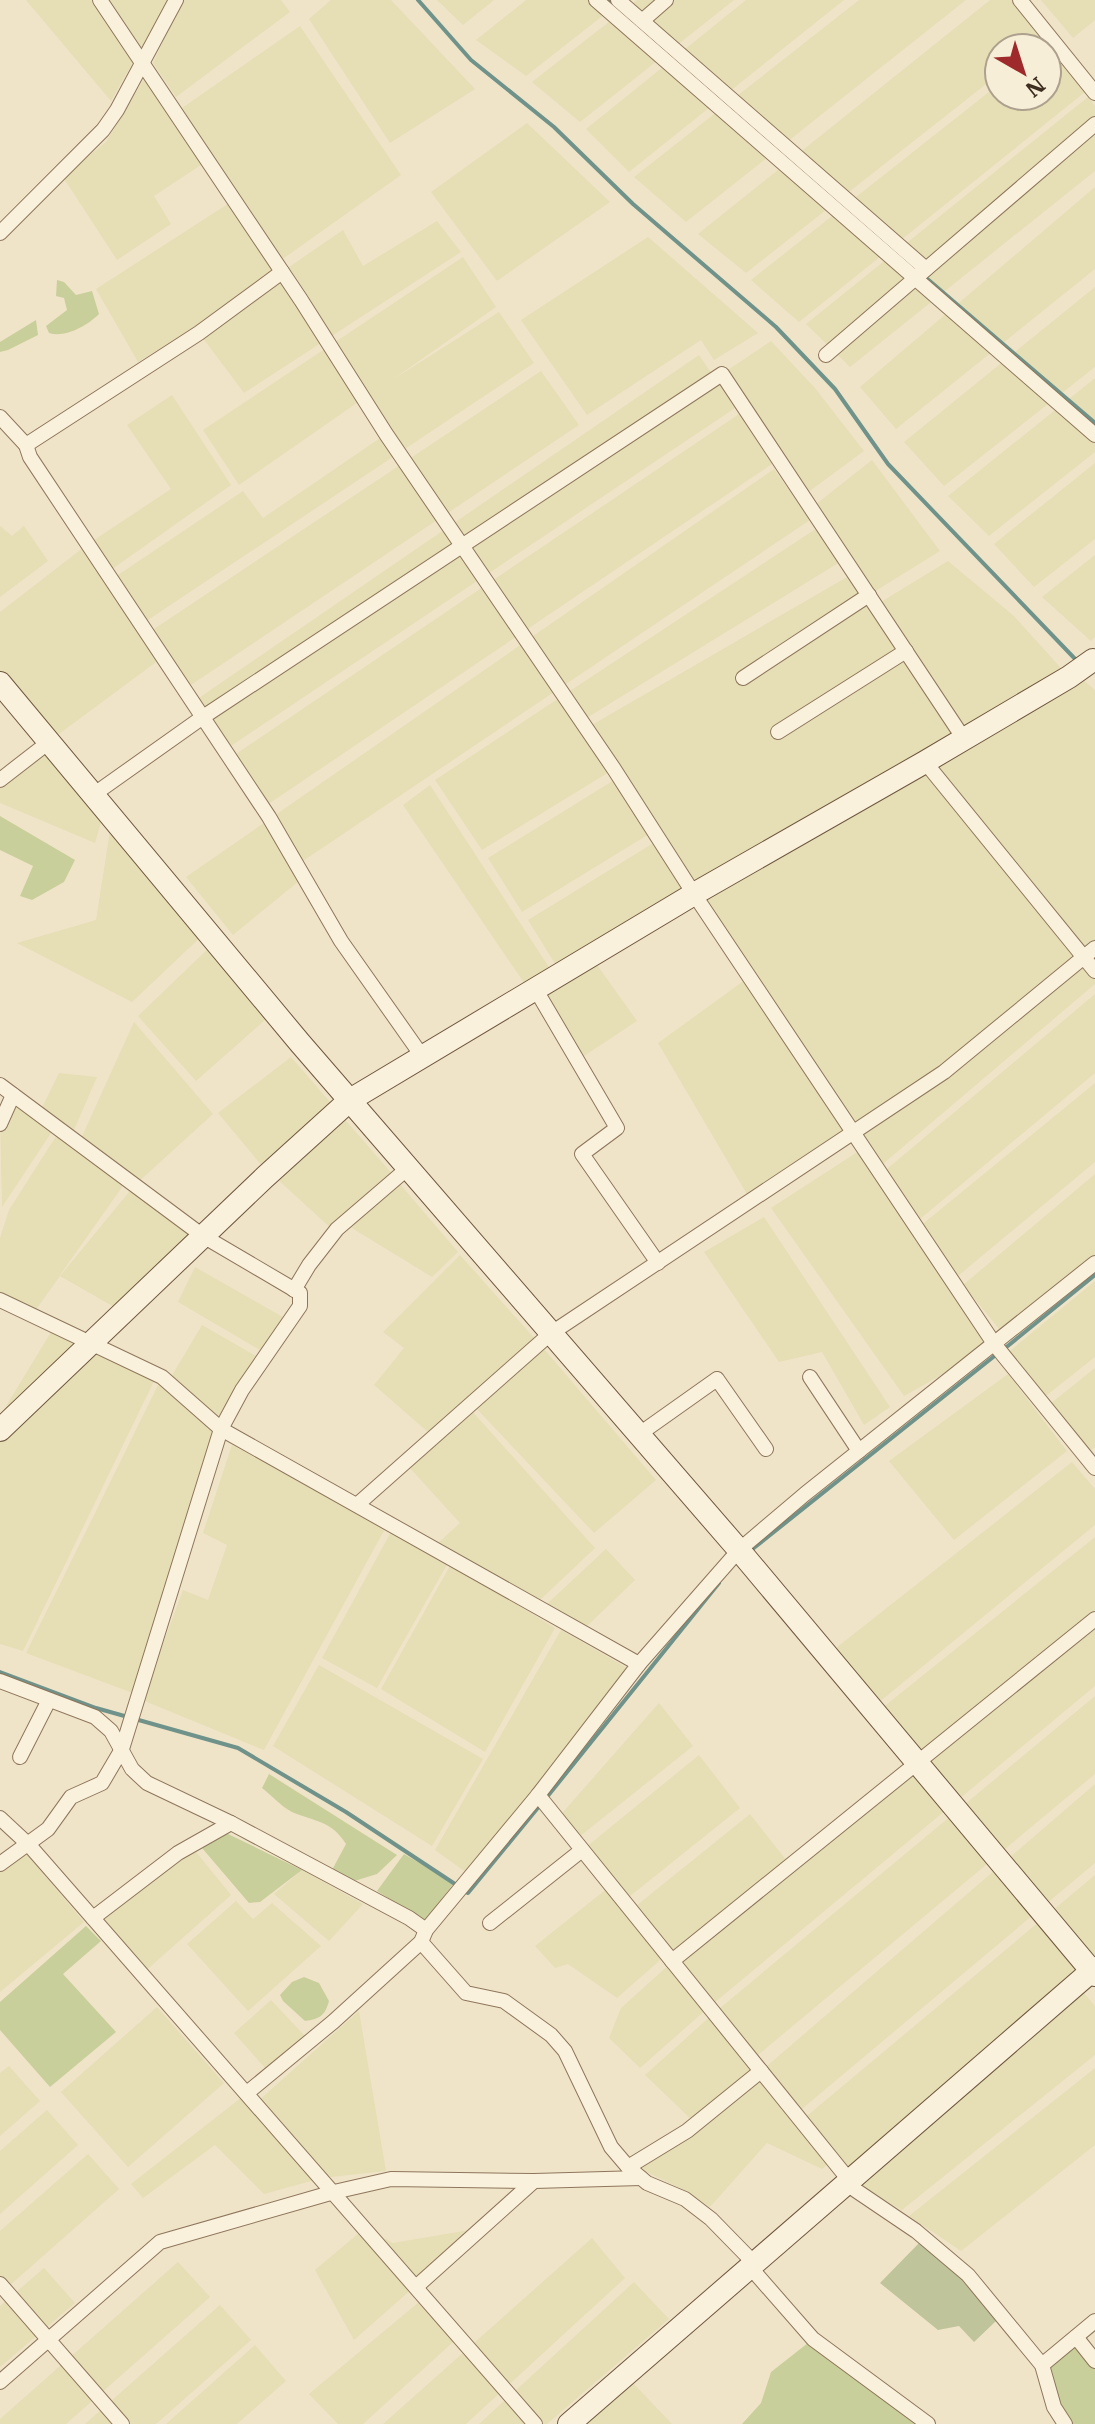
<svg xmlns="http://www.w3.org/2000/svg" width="1095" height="2424" viewBox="0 0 1095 2424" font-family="'IBM Plex Serif',serif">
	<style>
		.farmland { fill: #e6deb5; fill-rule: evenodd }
		.green { fill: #c9cf9b }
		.cemetery { fill: #bfc49a }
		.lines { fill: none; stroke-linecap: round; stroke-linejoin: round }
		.stream { stroke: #6f938a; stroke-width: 4 }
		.street-casing { stroke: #8d765c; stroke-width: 16 }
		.secondary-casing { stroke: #6f573f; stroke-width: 24 }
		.street { stroke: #faf1dc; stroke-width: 14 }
		.secondary { stroke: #faf1dc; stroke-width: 22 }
	</style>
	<rect width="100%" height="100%" fill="#f0e4c8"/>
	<!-- farmland -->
	<g class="farmland">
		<polygon points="26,0 91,0 133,62 111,101"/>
		<polygon points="109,0 170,0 142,48"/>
		<polygon points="182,0 281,0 290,12 176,97 153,63"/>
		<polygon points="331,0 391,0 475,89 390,143 309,19"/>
		<polygon points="437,0 494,0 463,25"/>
		<polygon points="526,0 623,0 526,76 476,40"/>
		<polygon points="637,0 734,0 580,122 532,82"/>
		<polygon points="746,0 844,0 629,172 586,129"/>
		<polygon points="859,0 966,0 686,222 634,177"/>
		<polygon points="990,0 1012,0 1044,39 1033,48 999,48 999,74 746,273 698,234"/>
		<polygon points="1041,0 1095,0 1095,20 1073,38"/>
		<polygon points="300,26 401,175 277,263 302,300 309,297 289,267 343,230 363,266 437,221 461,252 244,393 199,333 270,280 138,362 96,289 234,200 207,161 154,196 171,224 117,260 63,177 106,142 145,77 205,155 182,108"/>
		<polygon points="1048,45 1085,92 799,322 751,280 999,84 999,96 1047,96 1047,48 1045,48"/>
		<polygon points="1088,97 1095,106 1095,171 850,367 806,324"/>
		<polygon points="527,123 610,202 497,281 431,192"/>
		<polygon points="1095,187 1095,269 896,429 860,387"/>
		<polygon points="648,237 758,333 714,360 701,340 587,415 521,320"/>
		<polygon points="463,257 496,307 392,380 499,312 534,363 142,624 148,633 541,371 579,425 185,689 163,657 59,734 0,678 0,612 88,544 171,489 127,425 172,395 231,485 108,572 112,579 243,491 263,518 386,434 364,398 239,485 203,430"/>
		<polygon points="1095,287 1095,367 944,486 904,442"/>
		<polygon points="771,341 815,388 864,451 803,496 722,374"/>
		<polygon points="699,355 735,408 225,750 193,702"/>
		<polygon points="1095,378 1095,452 989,536 948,496"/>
		<polygon points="739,414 772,464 267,805 230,758"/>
		<polygon points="872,460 940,551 869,595 876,605 948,561 1014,616 1069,677 1075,673 1095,690 1095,984 877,1169 881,1174 1095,994 1095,1073 914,1224 995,1345 904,1396 771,1208 862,1149 853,1134 751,1201 658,1043 749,977 694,894 562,975 528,920 660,839 654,831 522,912 488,858 619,777 614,769 482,850 435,780 817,528 840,562 585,719 590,726 854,573 811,508"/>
		<polygon points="1095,463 1095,539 1034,587 994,544"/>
		<polygon points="774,469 810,520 297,865 304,877 233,935 186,877"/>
		<polygon points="0,526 12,536 24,526 48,561 0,597"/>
		<polygon points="1095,555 1095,637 1091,641 1042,597"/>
		<polygon points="49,742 105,809 95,843 0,803 0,780"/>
		<polygon points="430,785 556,978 595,962 637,1021 584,1056 539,989 531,993 403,805"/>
		<polygon points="112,818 207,931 132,1002 17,943 96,920"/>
		<polygon points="215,942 274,1012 196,1081 138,1016"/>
		<path d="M134,1022l79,92 -78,71 68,51 -80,76 -63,-36 -28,39 -32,-15v-62l9,-28 51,-80 -5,-3 -53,80 -2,-91 10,-24 29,22 20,-41 38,4 -26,60 8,6zM127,1180l7,6 -74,90v-1z"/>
		<polygon points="291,1057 330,1102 263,1167 218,1113"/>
		<polygon points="1095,1083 1095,1162 958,1276 919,1227"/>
		<polygon points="341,1115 394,1176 333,1230 275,1177"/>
		<polygon points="1095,1174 1095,1261 1005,1336 963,1285"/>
		<polygon points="399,1183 458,1252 432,1277 347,1225"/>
		<polygon points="764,1217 890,1407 864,1425 822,1352 779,1362 704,1252"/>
		<polygon points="460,1255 536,1340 429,1433 374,1385 404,1348 383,1332"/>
		<polygon points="195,1267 290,1321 260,1350 178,1302"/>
		<polygon points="1095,1281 1095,1357 1042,1399 1006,1354"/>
		<polygon points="56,1324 156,1377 23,1651 0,1644 0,1416"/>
		<polygon points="202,1325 263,1360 221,1429 168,1382"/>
		<polygon points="544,1349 656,1480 594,1533 474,1406"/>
		<polygon points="1095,1368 1095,1447 1090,1451 1050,1404"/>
		<polygon points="1008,1374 1067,1451 954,1540 889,1461"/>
		<polygon points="162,1377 214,1430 138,1695 26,1653"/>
		<polygon points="471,1410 595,1548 538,1602 437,1544 460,1523 408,1466"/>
		<polygon points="232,1445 386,1527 264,1750 142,1700 183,1590 208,1600 227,1545 203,1533"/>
		<polygon points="1072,1462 1095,1489 1095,1525 872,1708 827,1655"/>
		<polygon points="391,1532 449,1561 377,1688 322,1658"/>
		<polygon points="1095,1537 1095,1686 708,2008 640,2068 609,2038 621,2008 672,1962 666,1955 617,1998 568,1964 555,1968 535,1946 609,1887 580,1852 699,1755 740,1808 624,1901 631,1910 750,1814 790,1865 917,1763 876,1713"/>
		<polygon points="606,1549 635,1580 586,1627 547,1604"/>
		<polygon points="451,1564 555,1628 485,1752 381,1689"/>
		<polygon points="561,1630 629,1669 471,1876 435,1850"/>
		<polygon points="319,1665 483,1759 432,1846 273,1746"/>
		<polygon points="1095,1696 1095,1774 752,2060 761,2071 1095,1784 1095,1863 796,2114 802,2120 1095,1875 1095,1968 1076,1984 1095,2006 1095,2055 902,2210 849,2180 833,2160 822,2169 767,2143 710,2207 680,2188 640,2169 696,2124 645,2075 714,2013"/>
		<polygon points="659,1703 693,1746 574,1841 557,1819"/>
		<polygon points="22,1849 84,1922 0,1992 0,1864"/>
		<polygon points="196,1852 231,1895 142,1974 93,1918 172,1857"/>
		<polygon points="302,1870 363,1904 329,1941 274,1894"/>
		<polygon points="236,1901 253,1919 272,1903 321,1946 248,2011 187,1944"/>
		<polygon points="271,2000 306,2037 265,2068 234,2033"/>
		<polygon points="157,2007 224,2083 128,2167 61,2092"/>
		<polygon points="359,2011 386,2171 322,2178 264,2194 215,2145 143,2198 131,2184 247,2093 256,2103"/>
		<polygon points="9,2066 40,2101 0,2136 0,2073"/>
		<polygon points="1095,2068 1095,2145 961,2251 909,2216"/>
		<polygon points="47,2110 78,2145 0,2214 0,2151"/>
		<polygon points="88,2154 119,2189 0,2294 0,2231"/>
		<polygon points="365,2228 393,2243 481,2228 354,2340 315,2270"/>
		<polygon points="592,2238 625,2278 466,2424 383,2424"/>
		<polygon points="178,2262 210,2297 66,2424 0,2424 0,2419"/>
		<polygon points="44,2268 75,2303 0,2367 0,2306"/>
		<polygon points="634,2282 669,2319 547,2424 479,2424"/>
		<polygon points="425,2297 453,2342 363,2424 338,2424 309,2394"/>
		<polygon points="220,2305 251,2340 156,2424 85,2424"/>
		<polygon points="255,2345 286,2381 237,2424 166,2424"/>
		<polygon points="631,2381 672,2424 583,2424"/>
	</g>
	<!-- green -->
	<g class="green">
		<path d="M57,280l7,2 12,13 16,-4 7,23c-12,12 -34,24 -50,19l-3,-7 21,-16 -3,-12 -8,-2z"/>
		<polygon points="36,320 38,335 8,350 0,352 0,342"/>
		<polygon points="0,816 75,860 64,882 32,900 20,896 33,866 0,850"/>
		<path d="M269,1774l128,81 -20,19 -26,8 -19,-12 14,-26c-15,-24 -31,-22 -54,-32 -10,-5 -21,-17 -30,-24z"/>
		<polygon points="226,1833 302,1870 260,1902 249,1903 202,1848"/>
		<polygon points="404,1854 454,1883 425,1921 377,1891"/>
		<polygon points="86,1926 101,1941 63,1974 116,2032 50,2087 0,2030 0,2002"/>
		<path d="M304,1977l15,6 10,18c-4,15 -10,18 -24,20l-22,-20 -3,-6 12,-13z"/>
		<polygon points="1076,2337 1095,2361 1095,2424 1068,2424 1042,2365"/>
		<polygon points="813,2339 926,2424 742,2424 761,2403 771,2372"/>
	</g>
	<!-- cemetery -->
	<polygon class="cemetery" points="924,2238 964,2271 996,2321 974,2342 959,2326 938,2330 880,2283"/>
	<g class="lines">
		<!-- stream -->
		<g class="stream">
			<polyline points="418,0 471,60 554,127 633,204 776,327 835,389 888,464 1078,662"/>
			<polyline points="608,0 616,7"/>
			<polyline points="924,276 1095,423"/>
			<polyline points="1004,1349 1095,1275"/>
			<polyline points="750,1551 997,1354"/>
			<polyline points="0,1672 96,1708 238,1748 346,1812 458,1886"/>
			<polyline points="547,1797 719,1583"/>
			<polyline points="465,1891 468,1893 541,1804"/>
		</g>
		<defs>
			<g id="street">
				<polyline points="100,0 301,300 386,434 614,769 694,894 995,1345 1095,1468"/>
				<polyline points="596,0 1095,435"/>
				<polyline points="618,0 926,269"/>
				<polyline points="1020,0 1095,93"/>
				<polyline points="642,21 666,0"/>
				<polyline points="0,233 103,130 117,110 176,0"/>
				<polyline points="826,355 1095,124"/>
				<polyline points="0,417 26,445 30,457 269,817 341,941 422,1056"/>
				<polyline points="26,445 199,333 282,272"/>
				<polyline points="743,678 869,595"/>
				<polyline points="778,732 906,651"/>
				<polyline points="925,762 1095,971"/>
				<polyline points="0,780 49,742"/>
				<polyline points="93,795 203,717 722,374 964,739"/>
				<polyline points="536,990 617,1128 582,1154 658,1263"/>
				<polyline points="0,1085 203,1236 300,1293 300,1306 242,1390 221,1429 122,1749 102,1783 71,1797 48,1829 0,1864"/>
				<polyline points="0,1124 13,1095"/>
				<polyline points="294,1290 309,1265 337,1229 408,1168"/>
				<polyline points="0,1300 162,1377 221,1429 639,1664"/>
				<polyline points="810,1377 859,1451"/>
				<polyline points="638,1435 717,1379 766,1449"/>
				<polyline points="358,1504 550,1334 944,1072 1095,948"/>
				<polyline points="0,1681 95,1717 111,1731 132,1769 147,1783 231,1823 409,1918 426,1930"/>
				<polyline points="20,1757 49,1700"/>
				<polyline points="538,1795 849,2180"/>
				<polyline points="0,1818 29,1845 535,2424"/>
				<polyline points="93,1918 178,1853 231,1823"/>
				<polyline points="490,1923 582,1850"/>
				<polyline points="421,1942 466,1993 504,2001 551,2035 565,2051 611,2147 628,2167 647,2183 685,2199 711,2219 754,2263"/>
				<polyline points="672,1961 1095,1619"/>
				<polyline points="247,2093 333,2022 421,1942 426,1930 538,1795 639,1664 739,1550 805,1494 1095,1263"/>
				<polyline points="628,2167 687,2131 761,2071"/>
				<polyline points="845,2183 916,2231 968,2275 1042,2365 1054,2407 1065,2424"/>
				<polyline points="750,2267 813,2339 928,2424"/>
				<polyline points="0,2284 122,2424"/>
				<polyline points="416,2287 534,2181"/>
				<polyline points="1076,2337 1095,2361"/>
				<polyline points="1042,2365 1095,2321"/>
				<polyline points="0,2382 160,2242 334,2192 391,2179 534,2181 641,2178"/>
			</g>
			<g id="secondary">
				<polyline points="0,683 300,1043 739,1550 1095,1975"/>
				<polyline points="0,1430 265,1177 350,1100 694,894 925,762 1069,677 1093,660"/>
				<polyline points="569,2424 1095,1968"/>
			</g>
		</defs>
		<!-- street casing -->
		<use href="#street" class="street-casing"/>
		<!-- secondary casing -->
		<use href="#secondary" class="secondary-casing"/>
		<!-- street -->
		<use href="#street" class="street"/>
		<!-- secondary -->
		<use href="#secondary" class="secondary"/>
	</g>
	<!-- north arrow -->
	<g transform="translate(1023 72) rotate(141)"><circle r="38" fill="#f7eed8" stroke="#ada18e" stroke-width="2"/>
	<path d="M0-6L14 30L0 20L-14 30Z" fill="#9e2a2b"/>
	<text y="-12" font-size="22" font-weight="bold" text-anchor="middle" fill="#3d2e20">N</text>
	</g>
</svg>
